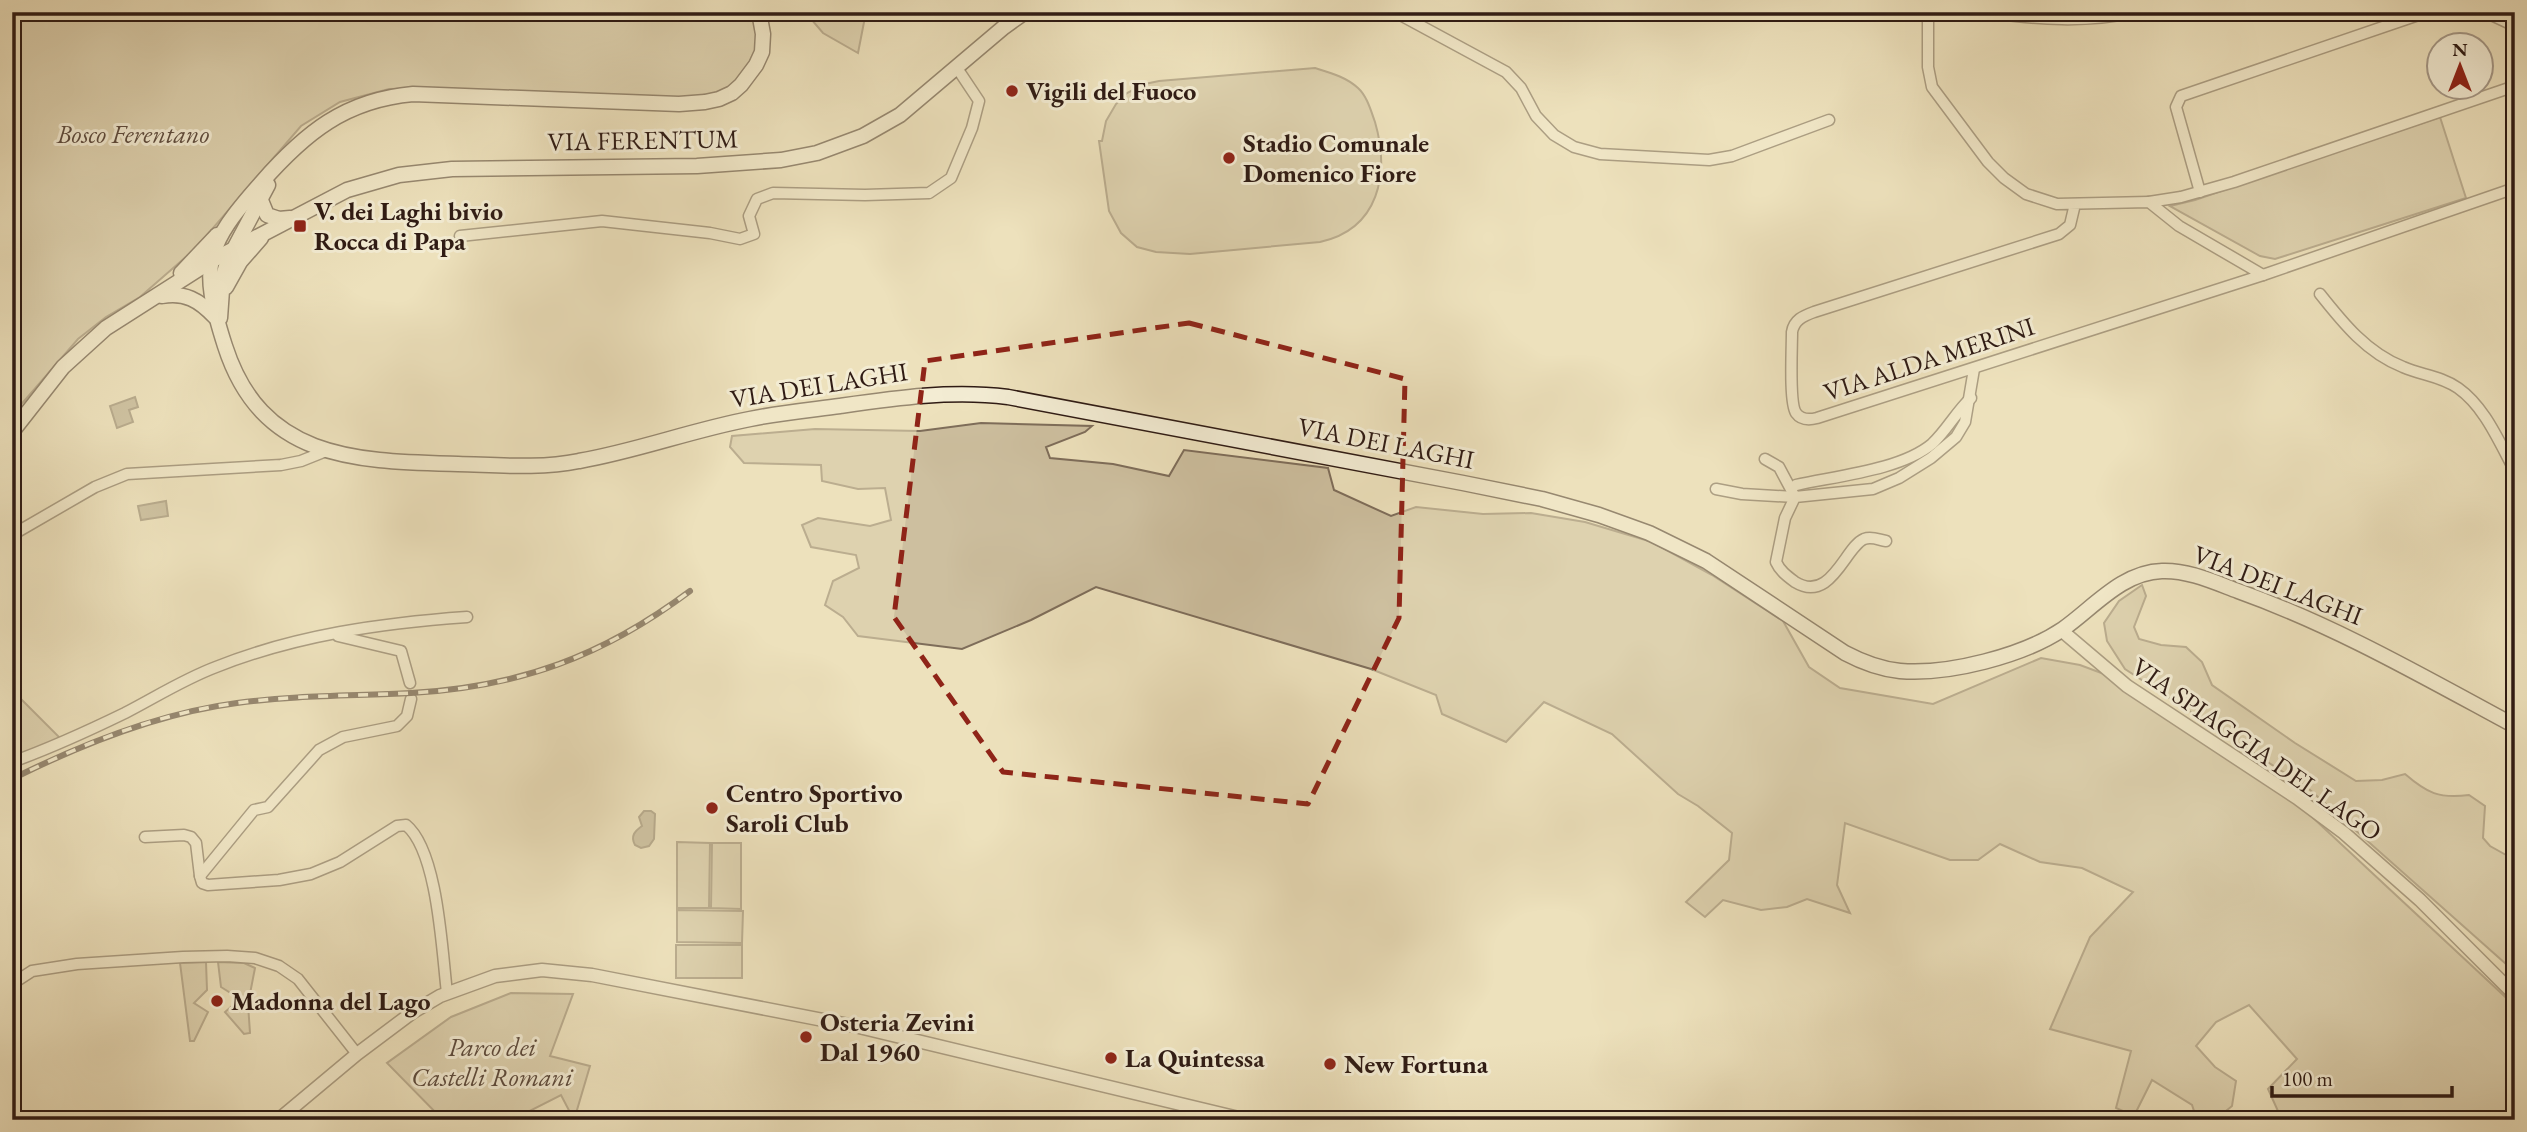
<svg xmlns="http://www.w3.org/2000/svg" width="2527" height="1132" viewBox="0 0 2527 1132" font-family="'EB Garamond',serif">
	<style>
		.green { fill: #cdbf9f; stroke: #7e6d5a; stroke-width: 2 }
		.water { fill: #ac9e83; stroke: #7a6a57; stroke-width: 2 }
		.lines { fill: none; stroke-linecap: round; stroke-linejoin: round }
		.minor-casing { stroke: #5e4c3e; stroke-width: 13 }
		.tertiary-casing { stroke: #5e4c3e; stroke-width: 15 }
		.secondary-casing { stroke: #2f1b14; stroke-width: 17 }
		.minor { stroke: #f3ecd3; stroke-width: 10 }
		.tertiary { stroke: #f3ecd3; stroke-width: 12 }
		.secondary { stroke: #f3ecd3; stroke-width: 14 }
		.rail-casing { stroke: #2f1b14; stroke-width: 6 }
		.rail { stroke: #f3ecd3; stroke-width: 3.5; stroke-dasharray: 10; stroke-linecap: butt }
		.marked { fill: none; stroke: #8f2418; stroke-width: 5; stroke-dasharray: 14 9; stroke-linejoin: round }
		.poi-dot { fill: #8f2418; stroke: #f3ecd3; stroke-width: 2.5 }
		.labels { text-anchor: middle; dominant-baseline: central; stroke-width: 6; stroke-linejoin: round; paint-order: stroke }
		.poi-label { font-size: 26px; font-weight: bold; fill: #2f1b14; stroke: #f3ecd3; text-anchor: start }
		.park-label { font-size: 26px; font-style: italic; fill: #5e4c3e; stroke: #f3ecd3 }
		.street-label { font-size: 26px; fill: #2f1b14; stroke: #f3ecd3 }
	</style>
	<rect width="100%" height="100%" fill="#ede1bc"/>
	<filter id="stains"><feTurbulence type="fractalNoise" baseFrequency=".00286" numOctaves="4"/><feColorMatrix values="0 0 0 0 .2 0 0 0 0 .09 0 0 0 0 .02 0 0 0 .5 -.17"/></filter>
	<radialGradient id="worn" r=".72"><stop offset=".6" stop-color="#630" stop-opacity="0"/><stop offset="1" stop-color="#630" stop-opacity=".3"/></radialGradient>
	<!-- green -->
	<g class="green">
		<polygon points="12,12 752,12 757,36 757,54 737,82 717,96 687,99 434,88 389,89 340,102 301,126 195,249 140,297 106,317 78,339 12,415"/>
		<polygon points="805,12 866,12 858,53 823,33"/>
		<path d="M1315,68c16,5 31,9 43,20 9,8 13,23 17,34 15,52 4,107 -55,120l-130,12 -34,-2 -19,-5 -16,-14 -12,-22 -10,-70h3l4,-20 10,-17 11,-11 18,-9 14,-3z"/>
		<polygon points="2440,117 2466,198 2275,259 2260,256 2170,206 2195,200"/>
		<polygon points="981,423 1092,426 1085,432 1046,447 1050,458 1113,464 1169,476 1184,450 1328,468 1334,490 1391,516 1416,507 1483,514 1531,513 1585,522 1652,542 1712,575 1783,621 1809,667 1840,688 1933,704 2041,658 2080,665 2112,677 2296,802 2515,1006 2515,1120 2282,1120 2268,1089 2297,1059 2249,1005 2216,1022 2196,1046 2215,1067 2236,1081 2232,1106 2215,1120 2197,1120 2192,1105 2152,1080 2134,1116 2116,1108 2131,1051 2050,1029 2090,937 2133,892 2082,868 2040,862 2000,844 1978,860 1950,860 1845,823 1837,885 1850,913 1807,899 1787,907 1761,910 1723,900 1705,917 1686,902 1729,860 1732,833 1698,806 1678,794 1612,734 1544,702 1506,742 1442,714 1436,695 1371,669 1096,587 1031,620 962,649 858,636 843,617 825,605 833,581 859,568 856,555 811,547 802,525 818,518 870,526 891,520 885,488 858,489 822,481 821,465 744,463 730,447 732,436 815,429 920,431"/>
		<path d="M2142,585l4,11 -12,31 5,12 22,6 25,2 16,15 10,23 83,58 61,38 26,-1 23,-6c22,19 34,25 64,21l16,11 -2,32 7,8 25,14v112l-206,-183 -184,-120 -18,-28 -3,-18 15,-22z"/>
		<polygon points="12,690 63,741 12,759"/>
		<polygon points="677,842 710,843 709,908 677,908"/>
		<polygon points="712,843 741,843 741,909 711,908"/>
		<polygon points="677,910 743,911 742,943 677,942"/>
		<rect x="676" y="945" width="66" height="33"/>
		<polygon points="206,962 207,990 194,1003 208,1012 194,1041 190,1041 180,963"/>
		<polygon points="218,962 244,963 255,968 248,1004 250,1033 244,1034 225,1012 240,999 221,987"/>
		<polygon points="511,993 573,994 550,1056 590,1066 574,1120 561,1095 512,1120 443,1120 387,1063 451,1017"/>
	</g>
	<!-- water -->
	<g class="water">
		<polygon points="135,397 138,407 129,410 133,422 117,428 110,406"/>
		<polygon points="166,501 168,516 141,520 138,506"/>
		<path d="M644,811h7l4,3 -1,25 -5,7 -8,2 -6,-3c-5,-9 0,-14 7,-19l-3,-9z"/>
	</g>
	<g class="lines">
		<defs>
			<g id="minor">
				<polyline points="1395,12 1506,72 1521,88 1536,116 1554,135 1574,147 1600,154 1709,160 1732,156 1829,120"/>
				<path d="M1928,12v55l4,20 56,75 16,16 22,16 31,10 92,-2 30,24 84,49 -446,143c-8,2 -16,2 -21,-5 -7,-10 -4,-65 -4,-81 2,-12 11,-16 22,-20l245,-78 11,-9 5,-21"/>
				<path d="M1986,12c52,8 100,11 152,0"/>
				<polyline points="2485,12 2515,26"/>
				<polyline points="2200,192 2176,107 2181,96 2427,12"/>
				<polyline points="2149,202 2181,197 2234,182 2515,86"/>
				<polyline points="460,236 602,221 710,233 740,239 754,234 749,216 757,199 773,193 865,195 929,193 951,178 972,128 979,101 957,68"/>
				<polyline points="2263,275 2515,188"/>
				<path d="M2320,294c23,29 47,59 83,73 18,8 38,9 55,21 27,19 41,54 57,83"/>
				<polyline points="1765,459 1779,467 1795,497"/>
				<path d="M1796,485c40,-9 105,-15 136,-41 15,-14 24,-32 39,-46"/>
				<polyline points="1716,489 1742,494 1795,497"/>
				<polyline points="12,535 95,487 127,474 281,465 301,461 326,451"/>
				<path d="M1886,541c-7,-1 -14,-5 -22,-2 -19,8 -33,65 -69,43 -8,-6 -15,-11 -19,-20l9,-44 10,-21 78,-8 26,-11 32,-20 25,-21 9,-15 9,-53"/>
				<polyline points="338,636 401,651 410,683"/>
				<path d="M411,699l-4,17 -10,10 -54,11 -24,13 -51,57 -14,3 -54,66 2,7 6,2 71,-5 32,-6 29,-12 57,-36 9,-1c32,26 36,127 41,168"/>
				<path d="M12,762c39,-14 76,-31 113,-49 31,-16 59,-34 91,-46 80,-32 166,-44 251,-50"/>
				<polyline points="145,837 184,835 191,837 196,843 200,876"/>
				<polyline points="12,984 32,971 77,964 183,957 227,956 255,958 279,966 298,979 357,1054"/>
			</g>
			<g id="tertiary">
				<polyline points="2061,630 2127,686 2297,798 2344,833 2420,900 2515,995"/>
				<polyline points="278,1120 357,1054 413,1012 440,996 495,976 542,970 592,975 859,1027 1247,1120"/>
			</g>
			<g id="secondary">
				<path d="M759,12l4,22 -1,18 -6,13 -15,20 -9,8 -13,6 -14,3 -26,2 -266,-10c-68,6 -108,39 -152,89 -56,63 -62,82 -36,163 37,115 132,115 233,118 40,1 82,5 121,-3 58,-10 113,-31 171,-42 29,-6 60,-9 90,-13 56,-8 111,-16 168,-9l455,86 79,16 57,16 50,18 57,28 139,92c17,9 35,16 55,18 48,4 123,-15 163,-42 30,-21 59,-57 99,-58 26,-1 52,11 76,20 98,35 186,86 277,135"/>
				<polyline points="260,198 267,215 279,219 290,218"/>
				<polyline points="181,273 217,235"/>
				<polyline points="226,287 240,262 261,238"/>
				<path d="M162,296c23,-4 37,4 53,21"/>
				<polyline points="220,318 223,276 228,260 268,185"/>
				<polyline points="12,432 63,367 106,328 211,261 347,190 399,175 452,169 697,166 781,160 817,153 863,136 900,115 1004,27 1025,12"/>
			</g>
		</defs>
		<!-- minor casing -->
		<use href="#minor" class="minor-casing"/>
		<!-- tertiary casing -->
		<use href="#tertiary" class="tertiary-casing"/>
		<!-- secondary casing -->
		<use href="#secondary" class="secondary-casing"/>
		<!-- minor -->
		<use href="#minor" class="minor"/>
		<!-- tertiary -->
		<use href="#tertiary" class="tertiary"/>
		<!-- secondary -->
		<use href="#secondary" class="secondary"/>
		<defs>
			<path id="rail" d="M12,779c70,-35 147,-66 225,-76 58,-8 116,-7 174,-10 109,-6 192,-37 279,-102"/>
		</defs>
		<!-- rail casing -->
		<use href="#rail" class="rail-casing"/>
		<!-- rail -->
		<use href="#rail" class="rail"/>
	</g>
	<!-- marked area -->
	<path d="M0 0H2527V1132H0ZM1189,323l216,56 -6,239 -91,186 -305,-32 -109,-155 31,-256z" fill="#ede1bc" fill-opacity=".55" fill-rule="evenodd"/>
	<path class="marked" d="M1189,323l216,56 -6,239 -91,186 -305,-32 -109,-155 31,-256z"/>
	<!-- markers -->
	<g class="poi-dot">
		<circle cx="1012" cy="91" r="7"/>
		<circle cx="1229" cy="158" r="7"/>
		<rect x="293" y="219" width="14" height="14" rx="3.5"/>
		<circle cx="712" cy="808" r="7"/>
		<circle cx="217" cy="1001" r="7"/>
		<circle cx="806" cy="1037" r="7"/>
		<circle cx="1111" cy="1058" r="7"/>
		<circle cx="1330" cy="1064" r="7"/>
	</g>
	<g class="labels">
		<!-- poi labels -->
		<g class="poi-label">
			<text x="1026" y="91">Vigili del Fuoco</text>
			<text x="1243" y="143">Stadio Comunale<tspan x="1243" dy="30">Domenico Fiore</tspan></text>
			<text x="314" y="211">V. dei Laghi bivio<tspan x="314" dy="30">Rocca di Papa</tspan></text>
			<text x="726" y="793">Centro Sportivo<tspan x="726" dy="30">Saroli Club</tspan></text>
			<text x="231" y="1001">Madonna del Lago</text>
			<text x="820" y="1022">Osteria Zevini<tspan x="820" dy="30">Dal 1960</tspan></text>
			<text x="1125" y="1058">La Quintessa</text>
			<text x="1344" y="1064">New Fortuna</text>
		</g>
		<!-- park labels -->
		<g class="park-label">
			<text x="133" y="134">Bosco Ferentano</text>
			<text x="492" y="1047">Parco dei<tspan x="492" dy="30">Castelli Romani</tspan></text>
		</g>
		<!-- street labels -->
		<g class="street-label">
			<text transform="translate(643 140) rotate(-1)">VIA FERENTUM</text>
			<text transform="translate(1929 359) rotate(-18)">VIA ALDA MERINI</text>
			<text transform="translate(819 385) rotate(-9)">VIA DEI LAGHI</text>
			<text transform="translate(1386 443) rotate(11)">VIA DEI LAGHI</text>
			<text transform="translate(2278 585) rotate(21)">VIA DEI LAGHI</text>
			<text transform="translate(2257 749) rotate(35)">VIA SPIAGGIA DEL LAGO</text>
		</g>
	</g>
	<!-- margin -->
	<rect width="2527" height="1132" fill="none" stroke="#ede1bc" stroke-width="42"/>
	<rect x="14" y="14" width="2499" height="1104" fill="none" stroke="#2f1b14" stroke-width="3.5"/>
	<rect x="21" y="21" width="2485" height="1090" fill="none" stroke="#2f1b14" stroke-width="2"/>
	<!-- north arrow -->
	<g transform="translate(2460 66)"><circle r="33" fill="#f3ecd3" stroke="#a59887" stroke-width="2"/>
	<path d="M0-5L12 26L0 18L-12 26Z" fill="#8f2418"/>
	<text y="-10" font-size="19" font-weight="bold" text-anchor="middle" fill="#2f1b14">N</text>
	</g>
	<!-- scale -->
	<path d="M2272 1086v10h180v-10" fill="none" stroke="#2f1b14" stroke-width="3.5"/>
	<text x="2282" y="1086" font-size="21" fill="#2f1b14" stroke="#f3ecd3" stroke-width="5" paint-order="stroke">100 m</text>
	<rect width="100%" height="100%" filter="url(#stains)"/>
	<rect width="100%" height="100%" fill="url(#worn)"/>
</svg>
